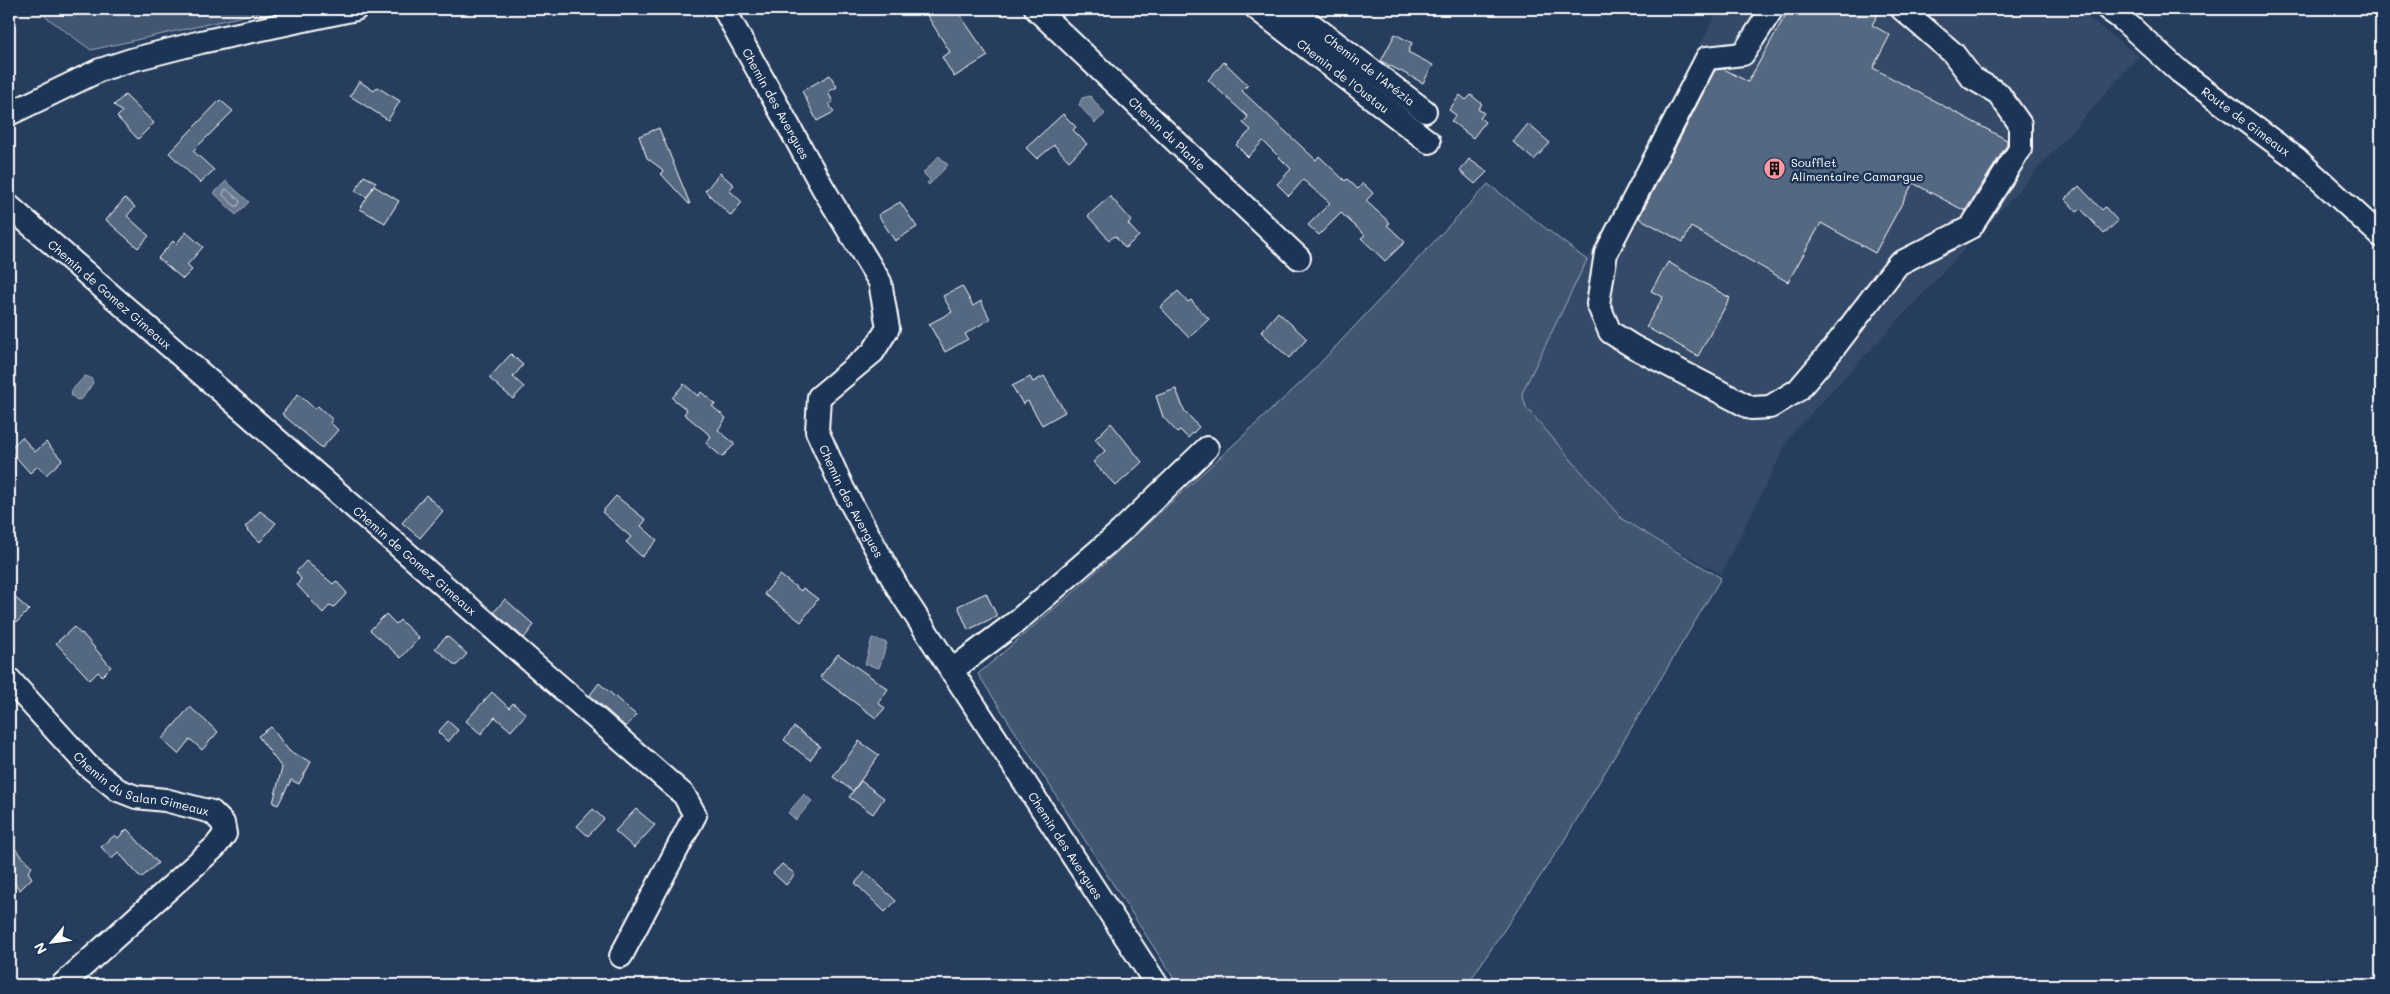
<svg xmlns="http://www.w3.org/2000/svg" width="2390" height="994" viewBox="0 0 2390 994" font-family="Mali,sans-serif">
	<style>
		.built { fill: #344a68 }
		.green { fill: #425672; stroke: #a0aab8 }
		.water { fill: #67788e; stroke: #a4aebb }
		.lines { fill: none; stroke-linecap: round; stroke-linejoin: round }
		.shore { stroke: #c2c9d2; stroke-width: 1 }
		.building { fill: #556781; stroke: #fff }
		.minor-casing { stroke: #fff; stroke-width: 26 }
		.minor { stroke: #1d3557; stroke-width: 22 }
		.labels { text-anchor: middle; dominant-baseline: central; stroke-width: 5; stroke-linejoin: round; paint-order: stroke }
		.street-label { font-size: 12px; fill: #fff; stroke: #1d3557 }
		.poi-label { font-size: 12px; fill: #fff; stroke: #1d3557; text-anchor: start }
	</style>
	<rect width="100%" height="100%" fill="#263d5e"/>
	<filter id="ink" filterUnits="userSpaceOnUse"><feTurbulence type="fractalNoise" baseFrequency=".02" numOctaves="2"/><feDisplacementMap in="SourceGraphic" scale="10" xChannelSelector="R" yChannelSelector="G"/><feConvolveMatrix kernelMatrix="1 2 1 2 8 2 1 2 1" color-interpolation-filters="sRGB"/></filter>
	<g filter="url(#ink)">
		<!-- built -->
		<polygon class="built" points="1719,9 2076,9 2139,56 2001,210 1791,435 1721,574 1622,519 1526,407 1522,393 1585,263"/>
		<!-- green -->
		<g class="green">
			<polygon points="35,9 275,9 91,50"/>
			<polygon points="1488,184 1587,260 1522,393 1526,407 1622,519 1721,578 1562,844 1467,985 1178,985 978,674 1077,589 1308,376"/>
		</g>
		<!-- water -->
		<g class="water">
			<polygon points="1090,96 1105,114 1095,123 1079,105 1082,98"/>
			<polygon points="939,156 948,165 929,185 927,183 930,180 923,173"/>
			<polygon points="226,181 249,202 236,215 214,193"/>
			<polygon points="85,376 91,378 93,383 82,399 77,400 71,395 72,390"/>
			<polygon points="872,638 887,643 879,668 865,664"/>
			<polygon points="804,794 812,801 796,820 788,813"/>
		</g>
		<g class="lines">
			<!-- shore -->
			<polygon class="shore" points="226,189 240,201 238,206 235,206 223,195"/>
		</g>
		<!-- building -->
		<g class="building">
			<polygon points="923,9 956,9 988,56 954,77 942,57 950,52"/>
			<polygon points="1789,9 1869,9 1878,14 1872,25 1890,35 1873,68 2007,140 2007,145 1965,211 1913,183 1875,253 1821,223 1788,282 1691,227 1683,242 1639,218 1715,70 1724,69 1748,82"/>
			<polygon points="1395,34 1412,43 1408,52 1433,65 1423,83 1381,61"/>
			<polygon points="1224,62 1248,85 1242,91 1316,160 1319,156 1345,181 1347,179 1358,189 1363,183 1373,193 1366,201 1390,223 1387,225 1405,242 1385,261 1361,238 1365,235 1341,213 1319,235 1308,225 1330,203 1303,180 1289,196 1277,184 1291,169 1263,141 1248,157 1236,145 1251,130 1243,123 1248,117 1208,80"/>
			<polygon points="830,75 837,87 828,92 833,102 829,104 834,112 817,121 802,91"/>
			<polygon points="359,81 374,91 377,87 400,101 388,120 350,96"/>
			<polygon points="125,95 154,123 138,139 117,117 122,112 114,105"/>
			<polygon points="1460,95 1466,100 1471,95 1482,104 1478,109 1484,113 1480,118 1485,122 1473,138 1451,121 1456,115 1449,110"/>
			<polygon points="220,100 233,111 193,151 214,170 200,183 169,153"/>
			<polygon points="1063,114 1076,127 1073,130 1087,144 1069,161 1054,145 1037,159 1026,148"/>
			<polygon points="1528,124 1550,143 1534,160 1513,142"/>
			<polygon points="659,128 690,204 689,204 661,174 663,170 647,158 639,136"/>
			<polygon points="1469,159 1487,172 1475,184 1460,171"/>
			<polygon points="720,173 734,185 729,190 742,202 731,216 705,191"/>
			<polygon points="364,176 376,182 367,197 355,191"/>
			<polygon points="374,186 399,201 385,223 360,209"/>
			<polygon points="2079,186 2102,210 2105,207 2118,221 2104,234 2081,209 2077,212 2065,199"/>
			<polygon points="1110,196 1132,221 1128,224 1139,236 1125,248 1115,236 1109,240 1088,216"/>
			<polygon points="125,198 135,207 127,216 149,236 138,248 106,220"/>
			<polygon points="900,202 917,227 895,241 878,215"/>
			<polygon points="186,232 203,247 187,265 192,270 183,279 158,258 173,241 176,244"/>
			<polygon points="1668,262 1730,298 1698,356 1646,327 1663,297 1651,291"/>
			<polygon points="962,286 973,306 981,301 990,319 965,334 968,339 945,352 929,324 952,312 943,296"/>
			<polygon points="1178,291 1188,302 1191,300 1209,319 1189,338 1160,307"/>
			<polygon points="1278,312 1307,339 1289,358 1261,332"/>
			<polygon points="511,354 523,365 513,377 524,387 513,399 489,378"/>
			<polygon points="1044,376 1065,412 1042,425 1028,401 1023,404 1012,386 1030,377 1033,382"/>
			<polygon points="684,384 698,396 701,392 715,404 712,406 726,418 718,430 735,444 722,457 706,443 711,436 684,414 687,410 672,398"/>
			<polygon points="1176,389 1184,410 1199,427 1188,438 1180,430 1177,432 1163,417 1156,396"/>
			<polygon points="298,394 315,409 318,406 333,420 330,422 338,430 322,448 282,414"/>
			<polygon points="1111,423 1142,462 1116,486 1093,462 1105,451 1095,439"/>
			<polygon points="22,437 35,452 46,442 62,460 46,475 38,466 30,473 9,449"/>
			<polygon points="426,495 443,511 420,538 402,523"/>
			<polygon points="616,496 646,520 641,526 657,540 642,557 626,542 631,537 602,512"/>
			<polygon points="260,511 276,523 260,542 245,527"/>
			<polygon points="306,561 333,584 336,581 347,593 334,607 330,605 323,613 297,585 301,579 296,572"/>
			<polygon points="780,575 801,591 803,588 818,599 801,622 764,594"/>
			<polygon points="9,592 29,610 17,622 9,615"/>
			<polygon points="986,593 997,616 968,630 958,606"/>
			<polygon points="505,599 534,625 524,638 494,612"/>
			<polygon points="386,614 396,624 400,620 419,638 401,658 370,630"/>
			<polygon points="74,627 81,634 82,633 111,667 102,676 98,672 90,680 56,643"/>
			<polygon points="447,636 467,654 456,666 435,648"/>
			<polygon points="838,654 888,689 878,703 885,708 876,718 820,677"/>
			<polygon points="599,683 636,715 626,727 590,695"/>
			<polygon points="492,692 509,708 513,703 526,714 511,731 495,717 481,734 466,721"/>
			<polygon points="190,707 218,732 202,750 190,739 178,754 162,739"/>
			<polygon points="448,721 458,730 448,742 438,732"/>
			<polygon points="271,727 289,751 311,762 299,784 291,780 278,805 273,803 282,768 258,736"/>
			<polygon points="794,727 820,746 810,760 784,740"/>
			<polygon points="859,741 879,755 853,791 833,777"/>
			<polygon points="861,781 884,798 873,814 849,797"/>
			<polygon points="593,809 604,819 588,836 577,826"/>
			<polygon points="636,809 655,825 634,848 615,831"/>
			<polygon points="127,829 158,863 141,878 118,852 112,859 101,847 115,835 118,838"/>
			<polygon points="9,842 32,867 28,872 32,878 20,890 9,877"/>
			<polygon points="782,864 795,874 786,885 773,873"/>
			<polygon points="865,872 896,901 885,912 855,883"/>
		</g>
		<g class="lines">
			<defs>
				<g id="minor">
					<path id="s1" d="M724,9l99,179 57,94 8,46 -15,24 -54,45 -2,34 26,58 56,101 258,395"/>
					<path id="s2" d="M1036,9l263,249"/>
					<path id="s3" d="M1257,9l172,133"/>
					<path id="s4" d="M1291,9l134,102"/>
					<polyline points="1772,9 1743,54 1707,58 1606,253 1598,304 1610,332 1634,347 1751,408 1770,407 1798,390 1833,349 1898,264 1971,227 2020,149 2020,124 1998,93 1972,78 1953,53 1902,9"/>
					<path id="s5" d="M2108,9l15,11 57,52 117,87 84,77"/>
					<polyline points="9,114 100,70 131,60 201,42 356,9"/>
					<path id="s6" d="M9,206l675,589 11,20 -74,141"/>
					<polyline points="951,671 1016,622 1121,531 1207,448"/>
					<path id="s7" d="M9,679l78,86 31,25 18,7 29,3 47,12 11,11 2,11 -10,13 -153,138"/>
				</g>
			</defs>
			<!-- minor casing -->
			<use href="#minor" class="minor-casing"/>
			<!-- minor -->
			<use href="#minor" class="minor"/>
		</g>
	</g>
	<!-- icons -->
	<defs>
		<symbol id="building-disc" viewBox="-11 -11 22 22"><circle r="9.5" fill="#ff9aa2" stroke="#1d3557"/><path d="M-4-6H4V6H1V3H-1V6H-4ZM-2.5-4.3h1.7v1.8h-1.7ZM.8-4.3h1.7v1.8H.8ZM-2.5-1h1.7V.8h-1.7ZM.8-1h1.7V.8H.8Z" fill="#111"/></symbol>
	</defs>
	<g fill-rule="evenodd">
		<use href="#building-disc" x="1762" y="156" width="25" height="25"/>
	</g>
	<g class="labels">
		<!-- street labels -->
		<g class="street-label">
			<text stroke="none"><textPath href="#s4" startOffset="99">Chemin de l'Arézia</textPath></text>
			<text stroke="none"><textPath href="#s3" startOffset="109">Chemin de l'Oustau</textPath></text>
			<text stroke="none"><textPath href="#s1" startOffset="108">Chemin des Avergues</textPath></text>
			<text stroke="none"><textPath href="#s5" startOffset="178">Route de Gimeaux</textPath></text>
			<text stroke="none"><textPath href="#s2" startOffset="181">Chemin du Planie</textPath></text>
			<text stroke="none"><textPath href="#s6" startOffset="134">Chemin de Gomez Gimeaux</textPath></text>
			<text stroke="none"><textPath href="#s1" startOffset="572">Chemin des Avergues</textPath></text>
			<text stroke="none"><textPath href="#s6" startOffset="539">Chemin de Gomez Gimeaux</textPath></text>
			<text stroke="none"><textPath href="#s7" startOffset="175">Chemin du Salan Gimeaux</textPath></text>
			<text stroke="none"><textPath href="#s1" startOffset="978">Chemin des Avergues</textPath></text>
		</g>
		<!-- poi labels -->
		<g class="poi-label">
			<text x="1791" y="162">Soufflet<tspan x="1791" dy="14">Alimentaire Camargue</tspan></text>
		</g>
	</g>
	<!-- margin -->
	<rect width="2390" height="994" fill="none" stroke="#1d3557" stroke-width="30"/>
	<rect x="15" y="15" width="2360" height="964" fill="none" stroke="#fff" stroke-width="2" filter="url(#ink)"/>
	<!-- north arrow -->
	<g transform="translate(52 942) rotate(241)" stroke="#1d3557" stroke-width="4" paint-order="stroke">
	<path d="M0-4L9 19L0 12L-9 19Z" fill="#ffffff"/>
	<text y="-8" font-size="14" font-weight="bold" text-anchor="middle" fill="#ffffff">N</text>
	</g>
</svg>
